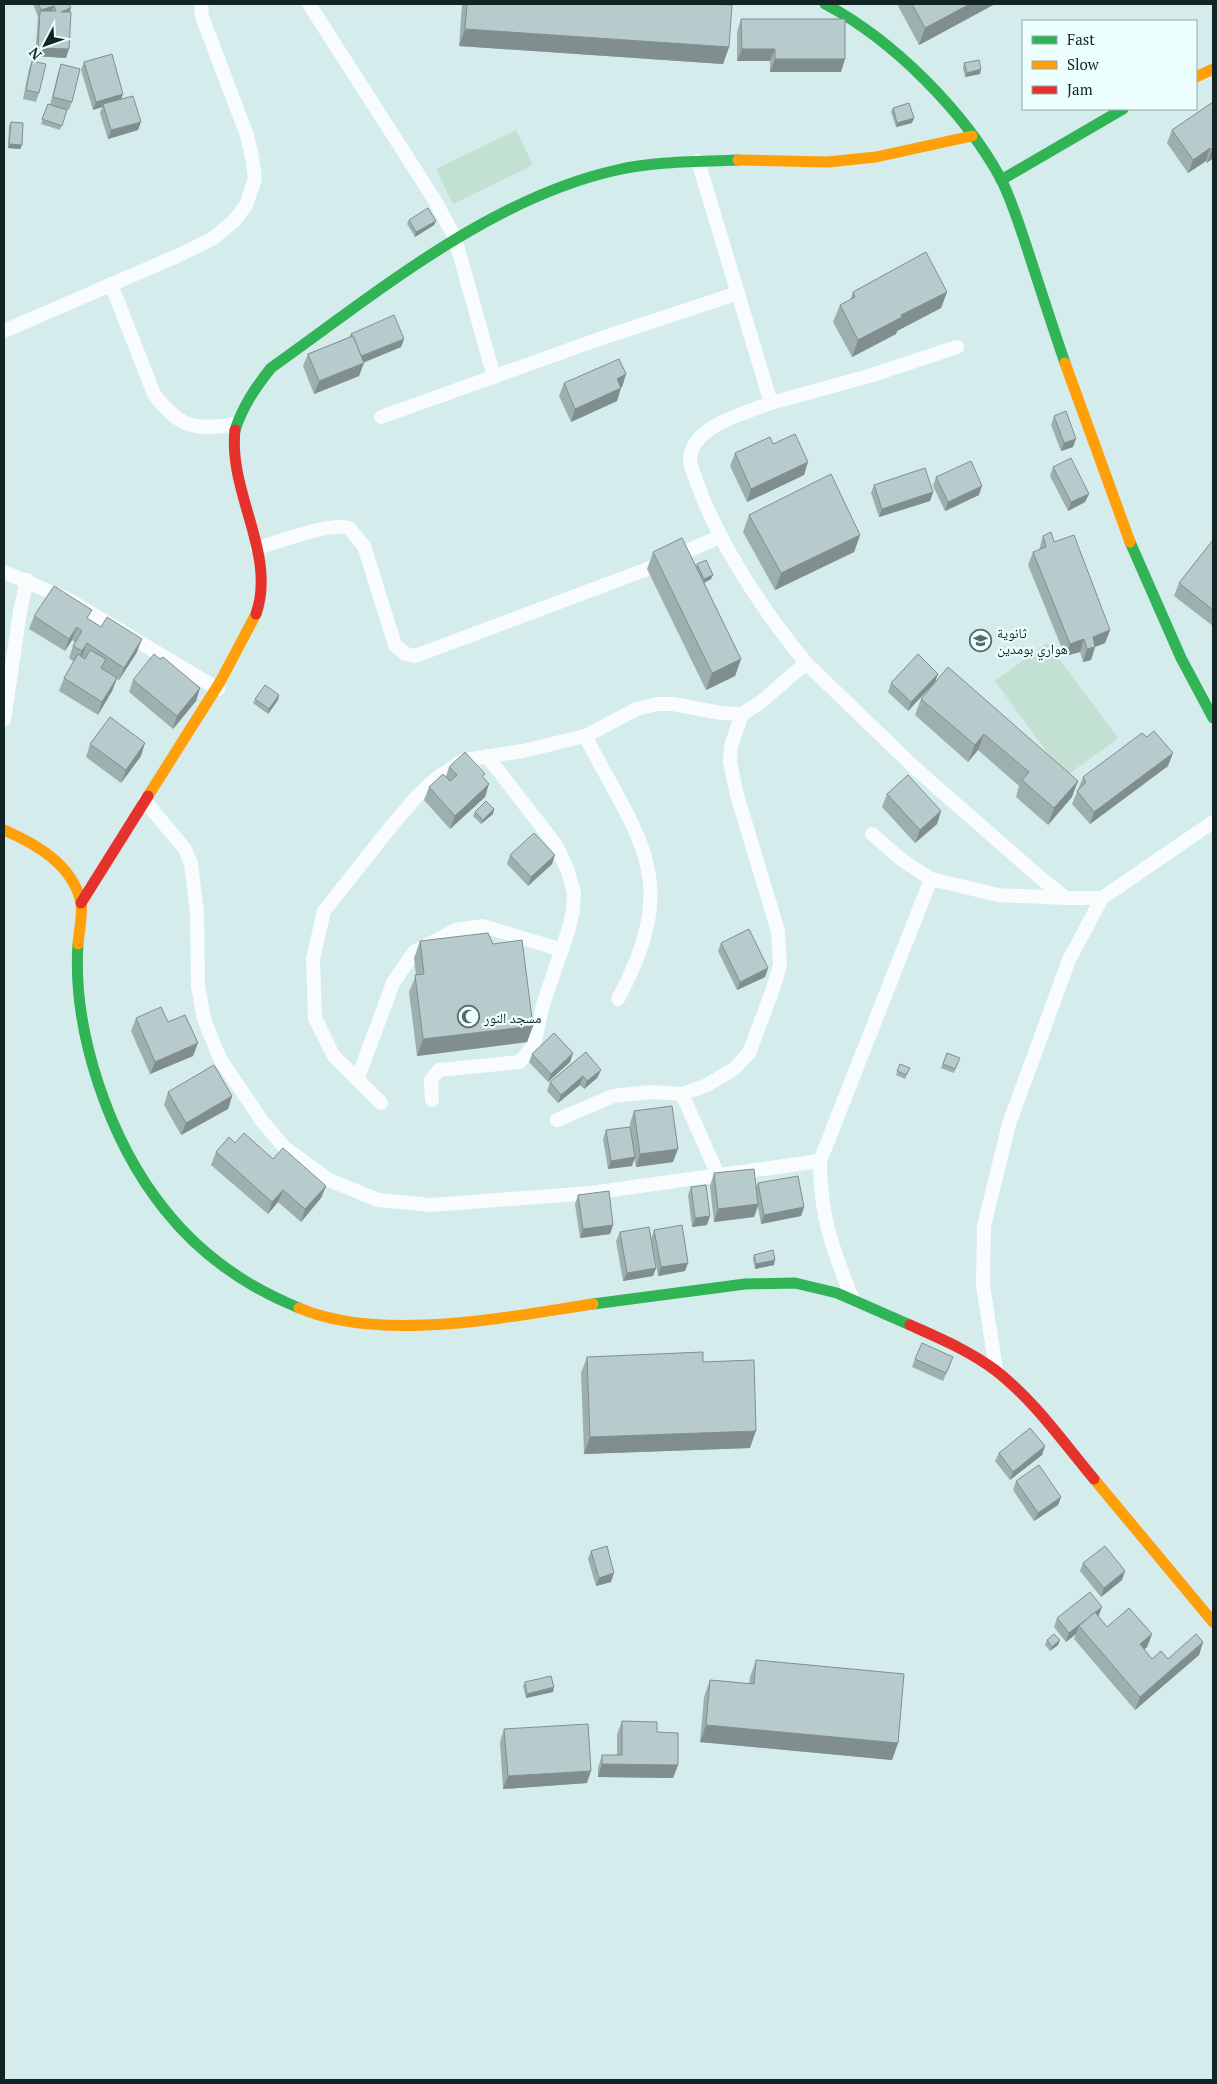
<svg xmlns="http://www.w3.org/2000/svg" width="1217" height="2084" viewBox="0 0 1217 2084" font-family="'PT Serif','Noto Naskh Arabic',serif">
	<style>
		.green { fill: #c2e1d2 }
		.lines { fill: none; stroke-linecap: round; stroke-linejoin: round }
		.street { stroke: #f9fcfc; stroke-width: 14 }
		.fast { stroke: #30b455; stroke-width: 11 }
		.slow { stroke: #ff9f0a; stroke-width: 11 }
		.jam { stroke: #e5322d; stroke-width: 11 }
		.wall { fill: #9eafaf }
		.shaded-wall { fill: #818e8f }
		.building { fill: #b8cbcc; stroke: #818e8f }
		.labels { text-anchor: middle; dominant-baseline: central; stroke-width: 4.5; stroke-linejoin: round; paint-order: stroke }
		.poi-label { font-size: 14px; fill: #122423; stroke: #ecfefd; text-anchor: start }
	</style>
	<rect width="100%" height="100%" fill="#d4eceb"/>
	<!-- green -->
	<g class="green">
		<polygon points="516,130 533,165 453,204 436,169"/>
		<polygon points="1047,643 1118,738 1065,777 995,681"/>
	</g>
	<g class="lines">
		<!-- street -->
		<g class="street">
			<polyline points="309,4 434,199 455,238 494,377"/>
			<path d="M698,161l73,242c-27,11 -82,23 -81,59 22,73 68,142 116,201"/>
			<path d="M111,284l43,110c25,34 42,37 82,30"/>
			<polyline points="4,331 177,256 212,239 234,221 246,205 255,179 252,157 247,135 202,17 201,4"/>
			<polyline points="771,403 869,376 957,347"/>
			<polyline points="381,417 599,339 738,293"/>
			<path d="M257,548c22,-6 72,-26 92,-20l15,18 31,99 11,9 9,2 235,-88 71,-32"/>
			<polyline points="4,572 69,600 218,689"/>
			<polyline points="4,720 20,612 27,580"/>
			<path d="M585,736c56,107 97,143 33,263"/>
			<polyline points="145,801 185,849 191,864 197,913 198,986 204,1019 220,1059 262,1121 285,1148 329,1180 378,1200 431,1205 590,1193 820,1161"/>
			<polyline points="872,834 902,860 931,879"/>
			<polyline points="357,1080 393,983 414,952 456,930 483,926 562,950"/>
			<polyline points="682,1094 718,1175"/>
			<polyline points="432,1100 431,1080 439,1070 520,1062 534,1044 543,1005 569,928 573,911 574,893 568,871 556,845 487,756"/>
			<polyline points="381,1103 333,1055 315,1018 313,959 324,911 389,829 417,796 438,777 464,760 523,751 585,736 637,709 657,704 673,704 721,713 742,714 761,702 806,663 916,769 1044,881 1066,898 1102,898"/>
			<polyline points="557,1120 613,1096 650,1092 682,1094 707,1085 734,1069 749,1053 774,986 780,965 778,931 737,795 730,762 731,746 742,714"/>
			<path d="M852,1298c-20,-51 -32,-82 -32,-137l111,-282 67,16 68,3"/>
			<polyline points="996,1370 983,1285 984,1226 1009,1124 1069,960 1102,898 1213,822"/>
		</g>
		<!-- fast -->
		<g class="fast">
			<path d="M825,4c68,36 139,107 176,175 11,22 19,48 27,72 12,37 24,74 37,112"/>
			<polyline points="1001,180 1123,109"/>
			<path d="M235,430c8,-24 20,-42 36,-62 104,-74 219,-170 346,-198 39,-9 81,-8 121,-10"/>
			<polyline points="1130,542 1181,658 1213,718"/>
			<path d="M78,944c-6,88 32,198 87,266 35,44 82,77 134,98"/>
			<polyline points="593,1304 745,1284 795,1283 837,1293 910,1325"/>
		</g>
		<!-- slow -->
		<g class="slow">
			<polyline points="1196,77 1213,69"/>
			<polyline points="738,160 828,162 876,157 972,136"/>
			<polyline points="1065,363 1130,542"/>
			<polyline points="148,796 220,682 256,614"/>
			<path d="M4,830c32,14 68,34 77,72 2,12 -2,29 -3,42"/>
			<path d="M299,1308c82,35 207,9 294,-4"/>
			<polyline points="1094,1479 1213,1622"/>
		</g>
		<!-- jam -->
		<g class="jam">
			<path d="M235,430c-7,63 42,124 21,184"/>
			<polyline points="81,903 148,796"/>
			<path d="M910,1325c29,13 60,26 85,45 39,30 68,72 99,109"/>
		</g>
	</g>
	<!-- wall -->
	<g class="wall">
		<polygon points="33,4 69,4 66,58 35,56 38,17"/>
		<polygon points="462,4 713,4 729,47 723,64 459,46"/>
		<polygon points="897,4 995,4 919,45"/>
		<polygon points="741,19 841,72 770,72 770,61 737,61 737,32"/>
		<polygon points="32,61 39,93 36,102 23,99 29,69"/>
		<polygon points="84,62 121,99 138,130 108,139 100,113 102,107 93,110 81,70"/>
		<polygon points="964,63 980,74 965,77 963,68"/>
		<polygon points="61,64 72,102 69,110 60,108 67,110 60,130 41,124 48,104 50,105 58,73"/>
		<polygon points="1213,102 1213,158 1207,163 1206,161 1188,173 1167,143 1172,130"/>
		<polygon points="893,108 912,123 896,127 891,112"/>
		<polygon points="11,122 22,145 20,149 8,148 9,126"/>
		<polygon points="409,220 436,221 434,225 415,237 407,224"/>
		<polygon points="853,292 947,292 941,308 897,331 896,334 852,357 833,322 840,305 850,300"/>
		<polygon points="351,334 404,339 401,347 363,363 359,376 314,394 303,366 308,354 349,337"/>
		<polygon points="626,374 622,387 621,387 617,401 571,422 559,396 564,383"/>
		<polygon points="1054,416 1073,447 1061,451 1051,425"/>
		<polygon points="735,453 804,475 747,502 730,466"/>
		<polygon points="1053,467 1089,494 1085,502 1068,511 1050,476"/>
		<polygon points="936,477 979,495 945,511 933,486"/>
		<polygon points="874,485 933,492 930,501 879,517 871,493"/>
		<polygon points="749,515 860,535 854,552 775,590 743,532"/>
		<polygon points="1043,536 1054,542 1110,630 1105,643 1095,647 1091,660 1083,662 1080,652 1065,656 1028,565 1033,552 1039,550"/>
		<polygon points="1213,540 1213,626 1174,596 1179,583"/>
		<polygon points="653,552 696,566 697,564 711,579 704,583 741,659 735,676 706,690 647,569"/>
		<polygon points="34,616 88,619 137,652 119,680 117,679 112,691 98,715 59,691 64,678 74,662 69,658 73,646 75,642 72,640 65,651 29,629"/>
		<polygon points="160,659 200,688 196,701 173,729 129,692 133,680"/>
		<polygon points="948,667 1072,797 1048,825 1016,797 1019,786 978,750 968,762 915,715 921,699"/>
		<polygon points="938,674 935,682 908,711 888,692 891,683"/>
		<polygon points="279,695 278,700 268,714 253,703 255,699"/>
		<polygon points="90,744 141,756 121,783 86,757"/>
		<polygon points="1168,766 1090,824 1072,804 1083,777"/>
		<polygon points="449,767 485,797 450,829 424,800 429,787 446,776"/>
		<polygon points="887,794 941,811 937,824 915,843 882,807"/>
		<polygon points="475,812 493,814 481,824 473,816"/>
		<polygon points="510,855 552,864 528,886 507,864"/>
		<polygon points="420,941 493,944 533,1026 527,1042 417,1056 409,992 416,975 414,958"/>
		<polygon points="721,943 768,968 765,977 737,990 718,951"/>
		<polygon points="136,1018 168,1022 193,1056 150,1074 131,1031"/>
		<polygon points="573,1053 570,1062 548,1082 529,1062 532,1054"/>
		<polygon points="947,1053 960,1058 954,1073 941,1068"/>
		<polygon points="900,1064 910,1068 905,1079 896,1075"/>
		<polygon points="601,1070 597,1078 584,1089 580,1085 558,1103 547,1091 550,1082"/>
		<polygon points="168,1092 232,1096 228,1109 181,1135 164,1105"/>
		<polygon points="634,1111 673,1162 636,1167 634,1158 632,1166 608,1169 603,1139 606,1130 630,1127 630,1123"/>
		<polygon points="235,1143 273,1159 326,1186 321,1198 301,1222 278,1202 268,1214 211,1165 216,1152"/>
		<polygon points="714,1173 756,1187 758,1183 804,1207 801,1216 761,1224 758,1207 754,1217 714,1222 710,1186"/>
		<polygon points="691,1187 707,1225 692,1227 688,1195"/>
		<polygon points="578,1195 613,1225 610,1234 580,1238 575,1204"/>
		<polygon points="654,1230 685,1271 658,1276 653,1246 656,1268 653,1276 623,1281 616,1241 620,1232 651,1239"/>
		<polygon points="754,1255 774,1265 755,1269 753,1259"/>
		<polygon points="587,1357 703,1362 750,1448 584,1454 581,1373"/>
		<polygon points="915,1359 950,1366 943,1381 912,1367"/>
		<polygon points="1045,1446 1042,1455 1010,1480 995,1461 999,1453"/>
		<polygon points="1016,1481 1061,1497 1058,1505 1034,1521 1013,1490"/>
		<polygon points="591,1551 611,1582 596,1586 588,1559"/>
		<polygon points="1083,1563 1122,1580 1101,1597 1080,1571"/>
		<polygon points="1099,1615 1098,1616 1107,1627 1152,1634 1147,1647 1144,1649 1152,1659 1168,1659 1203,1642 1199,1655 1135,1710 1074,1639 1076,1634 1066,1642 1054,1627 1057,1618"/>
		<polygon points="1047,1640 1060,1640 1058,1645 1050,1651 1045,1645"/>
		<polygon points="756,1660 898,1743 892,1760 700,1742 704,1697 710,1680 749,1684 750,1677"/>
		<polygon points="525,1682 553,1692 526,1698 523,1686"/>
		<polygon points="622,1721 657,1732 678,1765 673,1778 598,1777 598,1768 602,1755 617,1755 617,1734"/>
		<polygon points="504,1729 587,1783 503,1789 500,1742"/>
	</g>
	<!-- shaded-wall -->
	<g class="shaded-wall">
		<polygon points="970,4 995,4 919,45 925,28"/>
		<polygon points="54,6 50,14 40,18 41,10"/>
		<polygon points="71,8 68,17 61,12"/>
		<polygon points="465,29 729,47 723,64 459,46"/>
		<polygon points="38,48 69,49 66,58 35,56"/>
		<polygon points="742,49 775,49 770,61 737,61"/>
		<polygon points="775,59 845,59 841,72 770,72"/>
		<polygon points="981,69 980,74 965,77 967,73"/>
		<polygon points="123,94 120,102 103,104 102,107 93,110 96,102"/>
		<polygon points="914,118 912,123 896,127 897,123"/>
		<polygon points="141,122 138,130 108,139 111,130"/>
		<polygon points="9,144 22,145 20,149 8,148"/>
		<polygon points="1210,148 1206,161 1188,173 1193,160"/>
		<polygon points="1213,149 1213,158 1207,163 1212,150"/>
		<polygon points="436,221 434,225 415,237 416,232"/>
		<polygon points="947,292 941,308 897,331 896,334 852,357 858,340 901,315"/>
		<polygon points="404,339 401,347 357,365 360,357"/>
		<polygon points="364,363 359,376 314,394 319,381"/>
		<polygon points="626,374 622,387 612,391 617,379"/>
		<polygon points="621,388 617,401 571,422 575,409"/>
		<polygon points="1076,439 1073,447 1061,451 1064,443"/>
		<polygon points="808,462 804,475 747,502 751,489"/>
		<polygon points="982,486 979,495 945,511 948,502"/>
		<polygon points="933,492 930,501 879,517 882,509"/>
		<polygon points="1089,494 1085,502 1068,511 1071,502"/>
		<polygon points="860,535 854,552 775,590 781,573"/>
		<polygon points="713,575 711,579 702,584 704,579"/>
		<polygon points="77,627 72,640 65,651 69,639"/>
		<polygon points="1110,630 1105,643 1095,647 1091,660 1083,662 1087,649 1093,637"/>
		<polygon points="142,639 137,652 119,680 124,668"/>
		<polygon points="1084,639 1080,652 1065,656 1070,644"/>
		<polygon points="87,643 82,656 77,664 82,651"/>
		<polygon points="741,659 735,676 706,690 712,673"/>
		<polygon points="938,674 935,682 908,711 911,702"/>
		<polygon points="117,678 112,691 98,715 102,702"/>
		<polygon points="200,688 196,701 173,729 177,716"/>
		<polygon points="279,695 278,700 268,714 269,709"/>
		<polygon points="984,734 978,750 968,762 975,745"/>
		<polygon points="145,743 141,756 121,783 126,770"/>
		<polygon points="1173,753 1168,766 1090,824 1094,812"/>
		<polygon points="1078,781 1072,797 1048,825 1054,808"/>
		<polygon points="489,784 485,797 450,829 455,816"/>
		<polygon points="494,809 493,814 481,824 483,820"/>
		<polygon points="941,811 937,824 915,843 920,830"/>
		<polygon points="555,855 552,864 528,886 531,877"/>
		<polygon points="768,968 765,977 737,990 740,982"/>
		<polygon points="533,1026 527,1042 417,1056 423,1039"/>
		<polygon points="198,1043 193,1056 150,1074 155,1062"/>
		<polygon points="573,1053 570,1062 548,1082 551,1074"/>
		<polygon points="601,1070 597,1078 584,1089 587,1081"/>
		<polygon points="583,1076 580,1085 558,1103 561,1095"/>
		<polygon points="232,1096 228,1109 181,1135 186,1123"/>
		<polygon points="678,1149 673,1162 636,1167 640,1154"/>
		<polygon points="635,1157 632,1166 608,1169 611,1161"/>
		<polygon points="326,1186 321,1198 301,1222 305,1209"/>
		<polygon points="283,1190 278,1202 268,1214 272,1202"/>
		<polygon points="758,1204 754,1217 714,1222 718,1209"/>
		<polygon points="804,1207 801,1216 761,1224 764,1215"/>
		<polygon points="710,1216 707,1225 692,1227 695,1218"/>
		<polygon points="613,1225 610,1234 580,1238 583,1229"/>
		<polygon points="775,1260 774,1265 755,1269 756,1264"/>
		<polygon points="688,1263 685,1271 658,1276 661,1267"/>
		<polygon points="656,1268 653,1276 623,1281 627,1273"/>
		<polygon points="756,1431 750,1448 584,1454 590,1437"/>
		<polygon points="1045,1446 1042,1455 1010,1480 1013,1472"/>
		<polygon points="1061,1497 1058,1505 1034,1521 1038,1513"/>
		<polygon points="1125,1571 1122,1580 1101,1597 1104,1588"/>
		<polygon points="614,1573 611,1582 596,1586 599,1578"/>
		<polygon points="1102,1607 1099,1615 1081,1629 1079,1626 1076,1634 1066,1642 1069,1633"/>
		<polygon points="1152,1634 1147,1647 1135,1657 1140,1644"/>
		<polygon points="1060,1640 1058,1645 1050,1651 1052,1647"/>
		<polygon points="1203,1642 1199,1655 1135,1710 1140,1697"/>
		<polygon points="554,1687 553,1692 526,1698 527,1694"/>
		<polygon points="706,1725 898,1743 892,1760 700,1742"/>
		<polygon points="602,1764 678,1765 673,1778 598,1777"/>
		<polygon points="591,1771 587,1783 503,1789 508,1776"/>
	</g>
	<!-- building -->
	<g class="building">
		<polygon points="39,4 69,4 71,8 61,12 71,12 69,49 38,48 40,11 56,11 54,6 41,10"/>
		<polygon points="467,4 713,4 732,5 729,47 465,29"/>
		<polygon points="912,4 970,4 925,28"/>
		<polygon points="741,19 845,19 845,59 775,59 775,49 742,49"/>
		<polygon points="112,54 123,94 96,102 84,62"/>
		<polygon points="979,60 981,69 967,73 964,63"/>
		<polygon points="32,61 46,64 39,93 26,90"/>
		<polygon points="61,64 80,69 72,102 53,97"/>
		<polygon points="133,96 141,122 111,130 103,104"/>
		<polygon points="1213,102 1213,149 1212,150 1210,148 1193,160 1172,130"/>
		<polygon points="909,103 914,118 897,123 893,108"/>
		<polygon points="48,104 67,110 62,126 42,119"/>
		<polygon points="11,122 23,123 22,145 9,144"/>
		<polygon points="428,208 436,221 416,232 409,220"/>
		<polygon points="926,252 947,292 901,315 902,317 858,340 840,305 855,297 853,292"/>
		<polygon points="394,315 404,339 361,356 353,336 352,336 351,334"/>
		<polygon points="353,336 364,363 319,381 308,354"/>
		<polygon points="619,359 626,374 617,379 621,388 575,409 564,383"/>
		<polygon points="1066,411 1076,439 1064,443 1054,416"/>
		<polygon points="795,434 808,462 751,489 735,453 770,437 773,444"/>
		<polygon points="1071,458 1089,494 1071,502 1053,467"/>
		<polygon points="971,461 982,486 948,502 936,477"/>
		<polygon points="925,468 933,492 882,509 874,485"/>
		<polygon points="831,474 860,535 781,573 749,515"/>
		<polygon points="1051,532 1054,542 1074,535 1110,630 1093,637 1095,647 1087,649 1084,639 1070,644 1033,552 1046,547 1043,536"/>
		<polygon points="682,538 741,659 712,673 653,552"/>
		<polygon points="1213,540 1213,610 1179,583"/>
		<polygon points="706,560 713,575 704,579 697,564"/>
		<polygon points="54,586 92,610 87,618 101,627 107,617 142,639 124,668 87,643 82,651 73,646 82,631 77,627 69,639 34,616"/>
		<polygon points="90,650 106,659 101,668 117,678 102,702 64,678 78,654 85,659"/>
		<polygon points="154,654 160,659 163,657 200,688 177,716 133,680"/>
		<polygon points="918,654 938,674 911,702 891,683"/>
		<polygon points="948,667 1078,781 1054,808 1022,780 1029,772 984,734 975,745 921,699"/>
		<polygon points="265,685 279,695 269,709 255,699"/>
		<polygon points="110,717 145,743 126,770 90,744"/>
		<polygon points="1154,731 1173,753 1094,812 1077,791 1086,782 1083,777 1142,733 1147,737"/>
		<polygon points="465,752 485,774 482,776 489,784 455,816 429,787 443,774 450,781 457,775 449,767"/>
		<polygon points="908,775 941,811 920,830 887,794"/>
		<polygon points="486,801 494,809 483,820 475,812"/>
		<polygon points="534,833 555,855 531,877 510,855"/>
		<polygon points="749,929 768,968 740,982 721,943"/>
		<polygon points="488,933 493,944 522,940 533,1026 423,1039 415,975 424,974 420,941"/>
		<polygon points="161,1007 168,1022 185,1015 198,1043 155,1062 136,1018"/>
		<polygon points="554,1033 573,1053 551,1074 532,1054"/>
		<polygon points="586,1052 601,1070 587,1081 583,1076 561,1095 550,1082"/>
		<polygon points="947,1053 960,1058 955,1069 943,1064"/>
		<polygon points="900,1064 910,1068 906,1075 897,1071"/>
		<polygon points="214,1065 232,1096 186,1123 168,1092"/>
		<polygon points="672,1106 678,1149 640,1154 634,1111"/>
		<polygon points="630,1127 635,1157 611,1161 606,1130"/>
		<polygon points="244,1133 273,1159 283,1148 326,1186 305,1209 283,1190 272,1202 216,1152 229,1137 235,1143"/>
		<polygon points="754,1169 758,1204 718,1209 714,1173"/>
		<polygon points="798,1176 804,1207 764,1215 758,1183"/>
		<polygon points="706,1185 710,1216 695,1218 691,1187"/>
		<polygon points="609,1191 613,1225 583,1229 578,1195"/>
		<polygon points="682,1225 688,1263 661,1267 654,1230"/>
		<polygon points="649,1227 656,1268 627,1273 620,1232"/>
		<polygon points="773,1250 775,1260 756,1264 754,1255"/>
		<polygon points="922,1343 953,1357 946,1373 915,1359"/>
		<polygon points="703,1352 703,1362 754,1360 756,1431 590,1437 587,1357"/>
		<polygon points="1030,1428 1045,1446 1013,1472 999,1453"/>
		<polygon points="1039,1465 1061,1497 1038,1513 1016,1481"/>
		<polygon points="607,1546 614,1573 599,1578 591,1551"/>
		<polygon points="1105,1546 1125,1571 1104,1588 1083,1563"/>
		<polygon points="1090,1592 1102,1607 1069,1633 1057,1618"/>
		<polygon points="1129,1608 1152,1634 1140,1644 1152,1659 1161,1651 1168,1659 1196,1634 1203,1642 1140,1697 1079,1626 1095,1612 1107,1627"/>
		<polygon points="1054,1634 1060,1640 1052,1647 1047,1640"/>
		<polygon points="756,1660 904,1674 898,1743 706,1725 710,1680 754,1684"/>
		<polygon points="551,1676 554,1687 527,1694 525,1682"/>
		<polygon points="622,1721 657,1722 657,1732 678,1733 678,1765 602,1764 602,1755 622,1755"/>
		<polygon points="588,1724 591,1771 508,1776 504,1729"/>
	</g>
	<!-- icons -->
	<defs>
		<symbol id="school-ring" viewBox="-11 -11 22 22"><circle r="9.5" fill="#ecfefd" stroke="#566a69" stroke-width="1.5"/><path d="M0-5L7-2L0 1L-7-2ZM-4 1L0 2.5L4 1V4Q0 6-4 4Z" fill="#566a69"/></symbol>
		<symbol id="mosque-ring" viewBox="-11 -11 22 22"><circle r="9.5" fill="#ecfefd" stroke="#566a69" stroke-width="1.5"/><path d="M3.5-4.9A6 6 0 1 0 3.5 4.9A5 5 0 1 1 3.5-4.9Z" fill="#566a69"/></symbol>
	</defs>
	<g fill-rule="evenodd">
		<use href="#school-ring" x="968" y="628" width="25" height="25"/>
		<use href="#mosque-ring" x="456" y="1004" width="25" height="25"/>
	</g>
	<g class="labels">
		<!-- poi labels -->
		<g class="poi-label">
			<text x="997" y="632">ثانوية<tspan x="997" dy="16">هواري بومدين</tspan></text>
			<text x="484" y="1017">مسجد النور</text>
		</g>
	</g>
	<!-- border -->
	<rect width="1217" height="2084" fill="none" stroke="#122423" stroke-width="10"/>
	<!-- legend -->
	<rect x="1022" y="20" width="175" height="90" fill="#ecfefd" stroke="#95a7a6"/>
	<rect x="1032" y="36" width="25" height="8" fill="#30b455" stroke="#95a7a6"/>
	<text x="1067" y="45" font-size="15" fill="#122423">Fast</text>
	<rect x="1032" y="61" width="25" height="8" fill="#ff9f0a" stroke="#95a7a6"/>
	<text x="1067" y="70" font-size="15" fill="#122423">Slow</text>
	<rect x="1032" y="86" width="25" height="8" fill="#e5322d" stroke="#95a7a6"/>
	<text x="1067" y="95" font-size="15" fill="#122423">Jam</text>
	<!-- north arrow -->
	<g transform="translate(45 45) rotate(229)" stroke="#ecfefd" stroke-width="4" paint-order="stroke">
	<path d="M0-4L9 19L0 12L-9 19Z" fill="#122423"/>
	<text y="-8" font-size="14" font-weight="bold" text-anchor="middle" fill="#122423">N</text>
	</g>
</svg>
